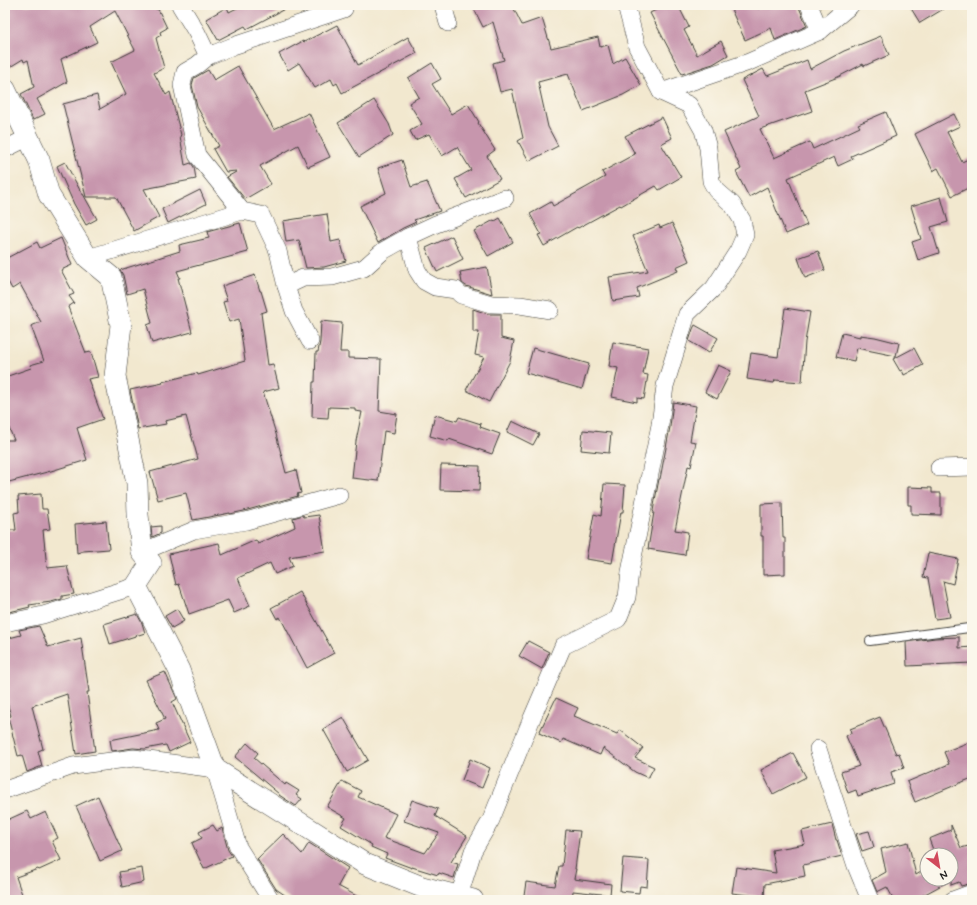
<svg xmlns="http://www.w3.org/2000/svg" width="977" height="905" viewBox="0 0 977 905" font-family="Mynerve,sans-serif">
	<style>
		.building { fill: #c796ad }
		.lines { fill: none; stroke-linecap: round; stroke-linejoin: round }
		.service-casing { stroke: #3c3b37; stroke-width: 10 }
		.minor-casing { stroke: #3c3b37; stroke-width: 18 }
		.tertiary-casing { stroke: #3c3b37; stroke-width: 22 }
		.service { stroke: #fff; stroke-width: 8 }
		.minor { stroke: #fff; stroke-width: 17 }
		.tertiary { stroke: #fff; stroke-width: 21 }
	</style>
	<rect width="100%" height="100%" fill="#fbf7ec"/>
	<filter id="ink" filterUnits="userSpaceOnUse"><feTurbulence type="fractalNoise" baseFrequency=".025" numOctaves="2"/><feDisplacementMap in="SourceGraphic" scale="8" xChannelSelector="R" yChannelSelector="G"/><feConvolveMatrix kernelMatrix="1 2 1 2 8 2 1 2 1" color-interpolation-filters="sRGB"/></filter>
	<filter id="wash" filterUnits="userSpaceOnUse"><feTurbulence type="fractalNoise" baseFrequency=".012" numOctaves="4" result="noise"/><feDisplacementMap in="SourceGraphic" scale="16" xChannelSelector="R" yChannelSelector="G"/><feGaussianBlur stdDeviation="0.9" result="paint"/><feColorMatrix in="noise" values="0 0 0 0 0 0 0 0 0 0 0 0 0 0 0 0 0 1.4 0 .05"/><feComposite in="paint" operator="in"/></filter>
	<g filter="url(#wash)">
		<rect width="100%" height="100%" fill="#f2e8cf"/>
		<g id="blocks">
			<!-- building -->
			<g class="building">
				<polygon points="5,5 154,5 157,10 158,9 167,28 160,32 161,35 156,38 164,68 154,73 166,95 170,92 181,135 180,136 185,165 191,163 194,167 196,179 144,189 159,217 134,231 116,197 86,197 63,104 97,95 100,109 126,94 111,62 135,50 115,11 90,27 97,42 61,59 67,82 37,99 45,114 33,120 21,94 34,87 28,60 24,62 23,59 5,70"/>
				<polygon points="243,5 292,5 247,29 245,26 218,40 206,19 227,7 229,12"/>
				<polygon points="472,5 512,5 522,25 542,18 551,48 598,37 600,47 608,45 613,64 625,57 641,85 623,95 583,111 568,74 538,82 548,127 558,146 529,161 518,141 523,138 512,89 500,92 493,63 504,60 493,22 483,27"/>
				<polygon points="666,5 678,5 689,27 684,30 697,55 721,41 728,55 713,64 682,74 650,13"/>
				<polygon points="729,5 755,5 758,9 769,5 798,5 807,26 775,40 771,28 745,40"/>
				<polygon points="909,5 950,5 920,23"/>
				<polygon points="337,25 358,65 408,37 417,53 342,93 337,83 334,85 331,79 315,88 299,63 288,70 279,54 303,41 304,42"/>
				<polygon points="881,36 889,55 864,66 863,64 838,77 805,90 812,111 760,129 774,158 810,142 813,149 860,127 858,124 886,112 896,136 851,156 853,159 838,166 834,157 788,178 807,225 786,234 767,187 749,197 736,172 741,169 724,132 759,116 742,80 763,69 767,76 807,60 810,69 844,51"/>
				<polygon points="432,63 441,79 432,84 451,114 468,104 479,122 478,123 495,150 487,156 500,179 466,198 455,179 471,170 457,147 442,156 429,134 415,140 410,131 422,124 409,103 419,97 408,78"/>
				<polygon points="238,66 274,129 309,113 330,157 308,167 298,145 260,166 271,184 245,199 227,177 236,172 236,171 226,172 213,149 219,146 197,107 192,85 194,78 208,70 214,80"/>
				<polygon points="374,100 389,124 393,135 359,157 338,123"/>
				<polygon points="954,114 960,126 947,132 962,162 972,157 972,186 952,196 938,168 933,171 915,134"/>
				<polygon points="662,117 672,138 661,144 681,177 659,190 656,186 621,206 620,205 578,228 577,227 544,246 538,235 541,234 530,214 551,202 553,206 605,177 602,172 635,154 625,136"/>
				<polygon points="402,160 411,187 427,182 440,211 414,220 416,222 403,228 378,243 360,206 386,193 378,168"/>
				<polygon points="65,162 82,194 83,194 97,219 86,225 74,204 57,166"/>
				<polygon points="200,190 206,204 168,223 162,209"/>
				<polygon points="941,197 948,222 931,227 939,253 918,260 912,242 921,239 911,206"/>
				<polygon points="327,214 331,242 340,240 346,261 324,267 306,268 299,240 286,242 283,221"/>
				<polygon points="500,218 513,242 488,256 474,231 494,220 495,221"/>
				<polygon points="240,223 248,252 177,271 180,278 178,278 192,332 152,343 147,325 152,323 143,289 127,294 123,275 120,270 180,251 179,245 209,238 207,232"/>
				<polygon points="672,223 689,261 676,267 678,271 637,288 639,297 613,301 609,277 648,271 633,236 659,225 660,228"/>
				<polygon points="452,236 463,259 437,272 426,248"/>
				<polygon points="61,238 72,265 61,270 74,294 69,296 74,303 68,307 86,353 91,352 98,377 88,379 103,419 77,428 87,460 51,471 5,483 5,440 14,440 5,419 5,377 31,368 30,365 44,361 31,326 41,322 20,284 12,289 5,276 5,259 37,242 40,248"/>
				<polygon points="818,251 825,270 805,278 798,258"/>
				<polygon points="487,267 492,294 466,286 462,283 460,272"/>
				<polygon points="255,275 260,291 261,291 267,311 261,313 268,365 273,364 279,388 263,392 276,434 286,473 296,470 301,493 297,494 298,496 244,511 230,514 230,513 193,520 186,493 158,500 150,472 198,459 186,416 165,421 166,424 138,429 130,390 163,383 162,382 197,373 198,375 245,361 239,319 229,322 223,302 227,301 222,286"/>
				<polygon points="785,308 810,312 805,342 802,382 775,380 774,383 747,379 751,353 778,357"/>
				<polygon points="473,309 488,314 501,314 501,338 514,341 510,361 489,402 466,390 484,357 475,355 479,332 473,332"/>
				<polygon points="321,321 342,323 340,352 348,352 348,358 381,359 379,411 397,414 394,433 384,431 378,481 352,478 356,441 362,412 355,411 355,408 329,407 328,418 312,417 313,382 315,382 316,352 318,352 320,342"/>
				<polygon points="695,325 718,338 709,353 689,341 693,329"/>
				<polygon points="842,333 860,337 860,335 875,337 899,343 896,356 857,348 854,361 836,357"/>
				<polygon points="613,342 648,348 643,374 648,375 644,399 637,398 637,402 612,397 618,368 609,366"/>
				<polygon points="533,348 589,364 582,389 526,373"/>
				<polygon points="914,348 923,365 904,375 902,370 900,371 893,359"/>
				<polygon points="718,365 731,371 717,399 705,392"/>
				<polygon points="673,402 696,406 690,441 696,442 691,467 688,466 675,530 688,532 685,555 648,549 654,512 653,511 659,479 660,479 670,427"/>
				<polygon points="435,415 457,421 459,417 481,424 480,427 500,434 492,454 449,439 448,441 430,436"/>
				<polygon points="512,421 539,434 533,445 507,432"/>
				<polygon points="583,430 611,433 609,453 581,450"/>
				<polygon points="441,465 480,466 479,491 440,490"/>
				<polygon points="604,484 625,485 623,512 621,512 612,563 586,559 594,514 601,516"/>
				<polygon points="908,487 932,488 932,493 941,493 941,515 911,514 911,505 908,505"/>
				<polygon points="41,494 42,509 47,509 50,529 43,530 47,568 67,566 74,594 62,596 62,599 51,602 29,605 30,607 5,613 5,530 16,530 14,513 19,512 18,496"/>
				<polygon points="782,503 783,538 785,538 785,574 763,575 763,536 761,536 761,504"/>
				<polygon points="303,515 304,517 319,515 325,551 289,557 293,566 275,574 270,563 238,578 250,606 234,613 228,600 189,614 179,584 176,585 169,554 219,543 222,555 256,540 258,544 295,527 293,518"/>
				<polygon points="106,521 109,549 83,551 77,553 75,524"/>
				<polygon points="161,526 161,533 152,537 151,527"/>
				<polygon points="928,553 958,559 953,584 943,581 950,617 935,619 928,578 923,577"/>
				<polygon points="300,592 334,653 307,668 280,617 277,619 271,608"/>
				<polygon points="177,609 184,621 172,628 165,616"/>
				<polygon points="137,614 142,623 145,633 110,644 104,624"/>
				<polygon points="39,626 48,647 81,638 89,692 87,692 95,751 76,754 67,694 32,706 43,749 38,751 42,766 27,772 22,755 18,756 8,717 11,716 5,696 5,639 21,635 19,630"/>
				<polygon points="959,637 959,648 972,647 972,663 907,666 906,642 935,638"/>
				<polygon points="528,641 549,652 542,669 519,656"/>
				<polygon points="165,672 177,699 172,702 190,742 169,752 166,745 145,749 133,748 112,751 110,740 159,730 156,723 165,719 146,680"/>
				<polygon points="556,698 578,708 574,716 617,734 620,730 643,748 635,758 654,767 648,778 635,772 603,748 600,755 563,739 561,743 539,733"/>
				<polygon points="343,717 368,760 347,772 323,729"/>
				<polygon points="880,717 896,754 899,753 904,768 891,772 894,784 858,796 856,790 848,793 841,772 859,766 846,736 851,733 850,729"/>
				<polygon points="972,741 972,778 915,802 907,782 949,764 944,752"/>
				<polygon points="247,743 258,753 254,758 285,785 286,783 299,791 296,795 302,799 296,806 279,795 279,794 235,757"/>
				<polygon points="793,753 806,777 773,794 761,770"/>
				<polygon points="470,759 490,768 482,788 462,780"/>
				<polygon points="342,781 361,791 358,797 396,814 384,838 425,853 439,833 404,821 412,800 438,809 435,816 467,836 451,862 458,864 454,878 439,873 438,875 412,867 412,868 385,858 387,854 371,847 372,845 341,826 346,818 327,807"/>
				<polygon points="98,796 122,851 100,861 76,806"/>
				<polygon points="27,811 31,819 46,812 58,838 52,841 61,860 39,870 38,869 16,877 24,900 5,900 5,821"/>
				<polygon points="832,824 836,840 837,840 842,856 803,865 805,876 765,884 764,897 732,893 736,867 776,873 772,850 805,844 802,831"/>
				<polygon points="213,825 217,831 222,828 228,850 232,856 204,869 192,843 202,838 199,832"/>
				<polygon points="951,825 961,848 972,845 972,883 961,886 959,882 951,885 951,880 914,900 894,900 887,887 877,892 872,880 886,872 881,849 908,842 916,875 924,870 927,875 927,879 951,879 951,855 935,855 929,839 951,830"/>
				<polygon points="566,830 580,831 575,869 576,869 574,879 611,884 610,895 573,891 572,900 550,900 524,896 526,882 555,886 559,866 562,866"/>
				<polygon points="869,831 874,847 862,851 856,834"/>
				<polygon points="283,834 302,854 309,843 348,868 338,886 364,900 292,900 276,889 257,859"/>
				<polygon points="623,858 649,860 647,887 640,886 639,893 620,891"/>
				<polygon points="142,868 144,882 122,887 119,872"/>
			</g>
		</g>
	</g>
	<g filter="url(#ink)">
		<use href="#blocks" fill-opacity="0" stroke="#3c3b37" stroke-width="1"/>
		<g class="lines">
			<defs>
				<polyline id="service" points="870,641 969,628 972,629"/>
				<g id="minor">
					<polyline points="180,5 197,33 208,56 233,46 344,9"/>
					<polyline points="443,5 448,23"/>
					<polyline points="809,5 820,31"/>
					<polyline points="208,56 197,65 185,72 182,85 197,155 242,211 261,215 278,251 286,286 294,311 310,341"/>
					<polyline points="661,92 749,62 820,31 851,5"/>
					<polyline points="5,149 29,137"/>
					<polyline points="408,237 417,270 424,281 435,287 456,290 461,295 491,304 520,305 550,310"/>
					<polyline points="88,258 242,211"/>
					<polyline points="286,286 303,278 332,277 364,268 383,251 408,237 436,224 505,198"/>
					<polyline points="939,468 972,467"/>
					<polyline points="142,552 194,530 246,521 339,495"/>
					<polyline points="5,623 43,615 136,586"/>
					<polyline points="818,749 856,866 870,900"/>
					<polyline points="5,790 73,766 134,758 215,769 238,847 271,900"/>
					<polyline points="459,896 473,851 491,820 532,718 563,646 618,619 627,597 630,572 660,425 665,386 680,337 687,314 714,288 738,251 745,235 742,220 732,204 716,190 711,181 708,148 703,130 689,105 661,92 637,47 626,5"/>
					<polyline points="953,900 972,893"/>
				</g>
				<polyline id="tertiary" points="5,89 39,160 49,195 88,258 111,277 121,325 115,376 137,483 138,515 142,552 151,563 136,586 179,670 215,769 365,864 422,887 473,900"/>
			</defs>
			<!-- service casing -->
			<use href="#service" class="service-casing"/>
			<!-- minor casing -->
			<use href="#minor" class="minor-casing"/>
			<!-- tertiary casing -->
			<use href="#tertiary" class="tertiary-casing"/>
			<!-- service -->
			<use href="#service" class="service"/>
			<!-- minor -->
			<use href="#minor" class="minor"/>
			<!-- tertiary -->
			<use href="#tertiary" class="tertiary"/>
		</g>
	</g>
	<!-- margin -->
	<rect width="977" height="905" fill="none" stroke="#fbf7ec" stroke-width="20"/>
	<!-- north arrow -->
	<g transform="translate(939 867) rotate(149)"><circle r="19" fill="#fbf7ec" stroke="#a29f99"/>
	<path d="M0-3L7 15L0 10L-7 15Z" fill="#d1495b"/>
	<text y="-6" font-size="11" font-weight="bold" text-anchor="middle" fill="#1c1c1c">N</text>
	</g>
</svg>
